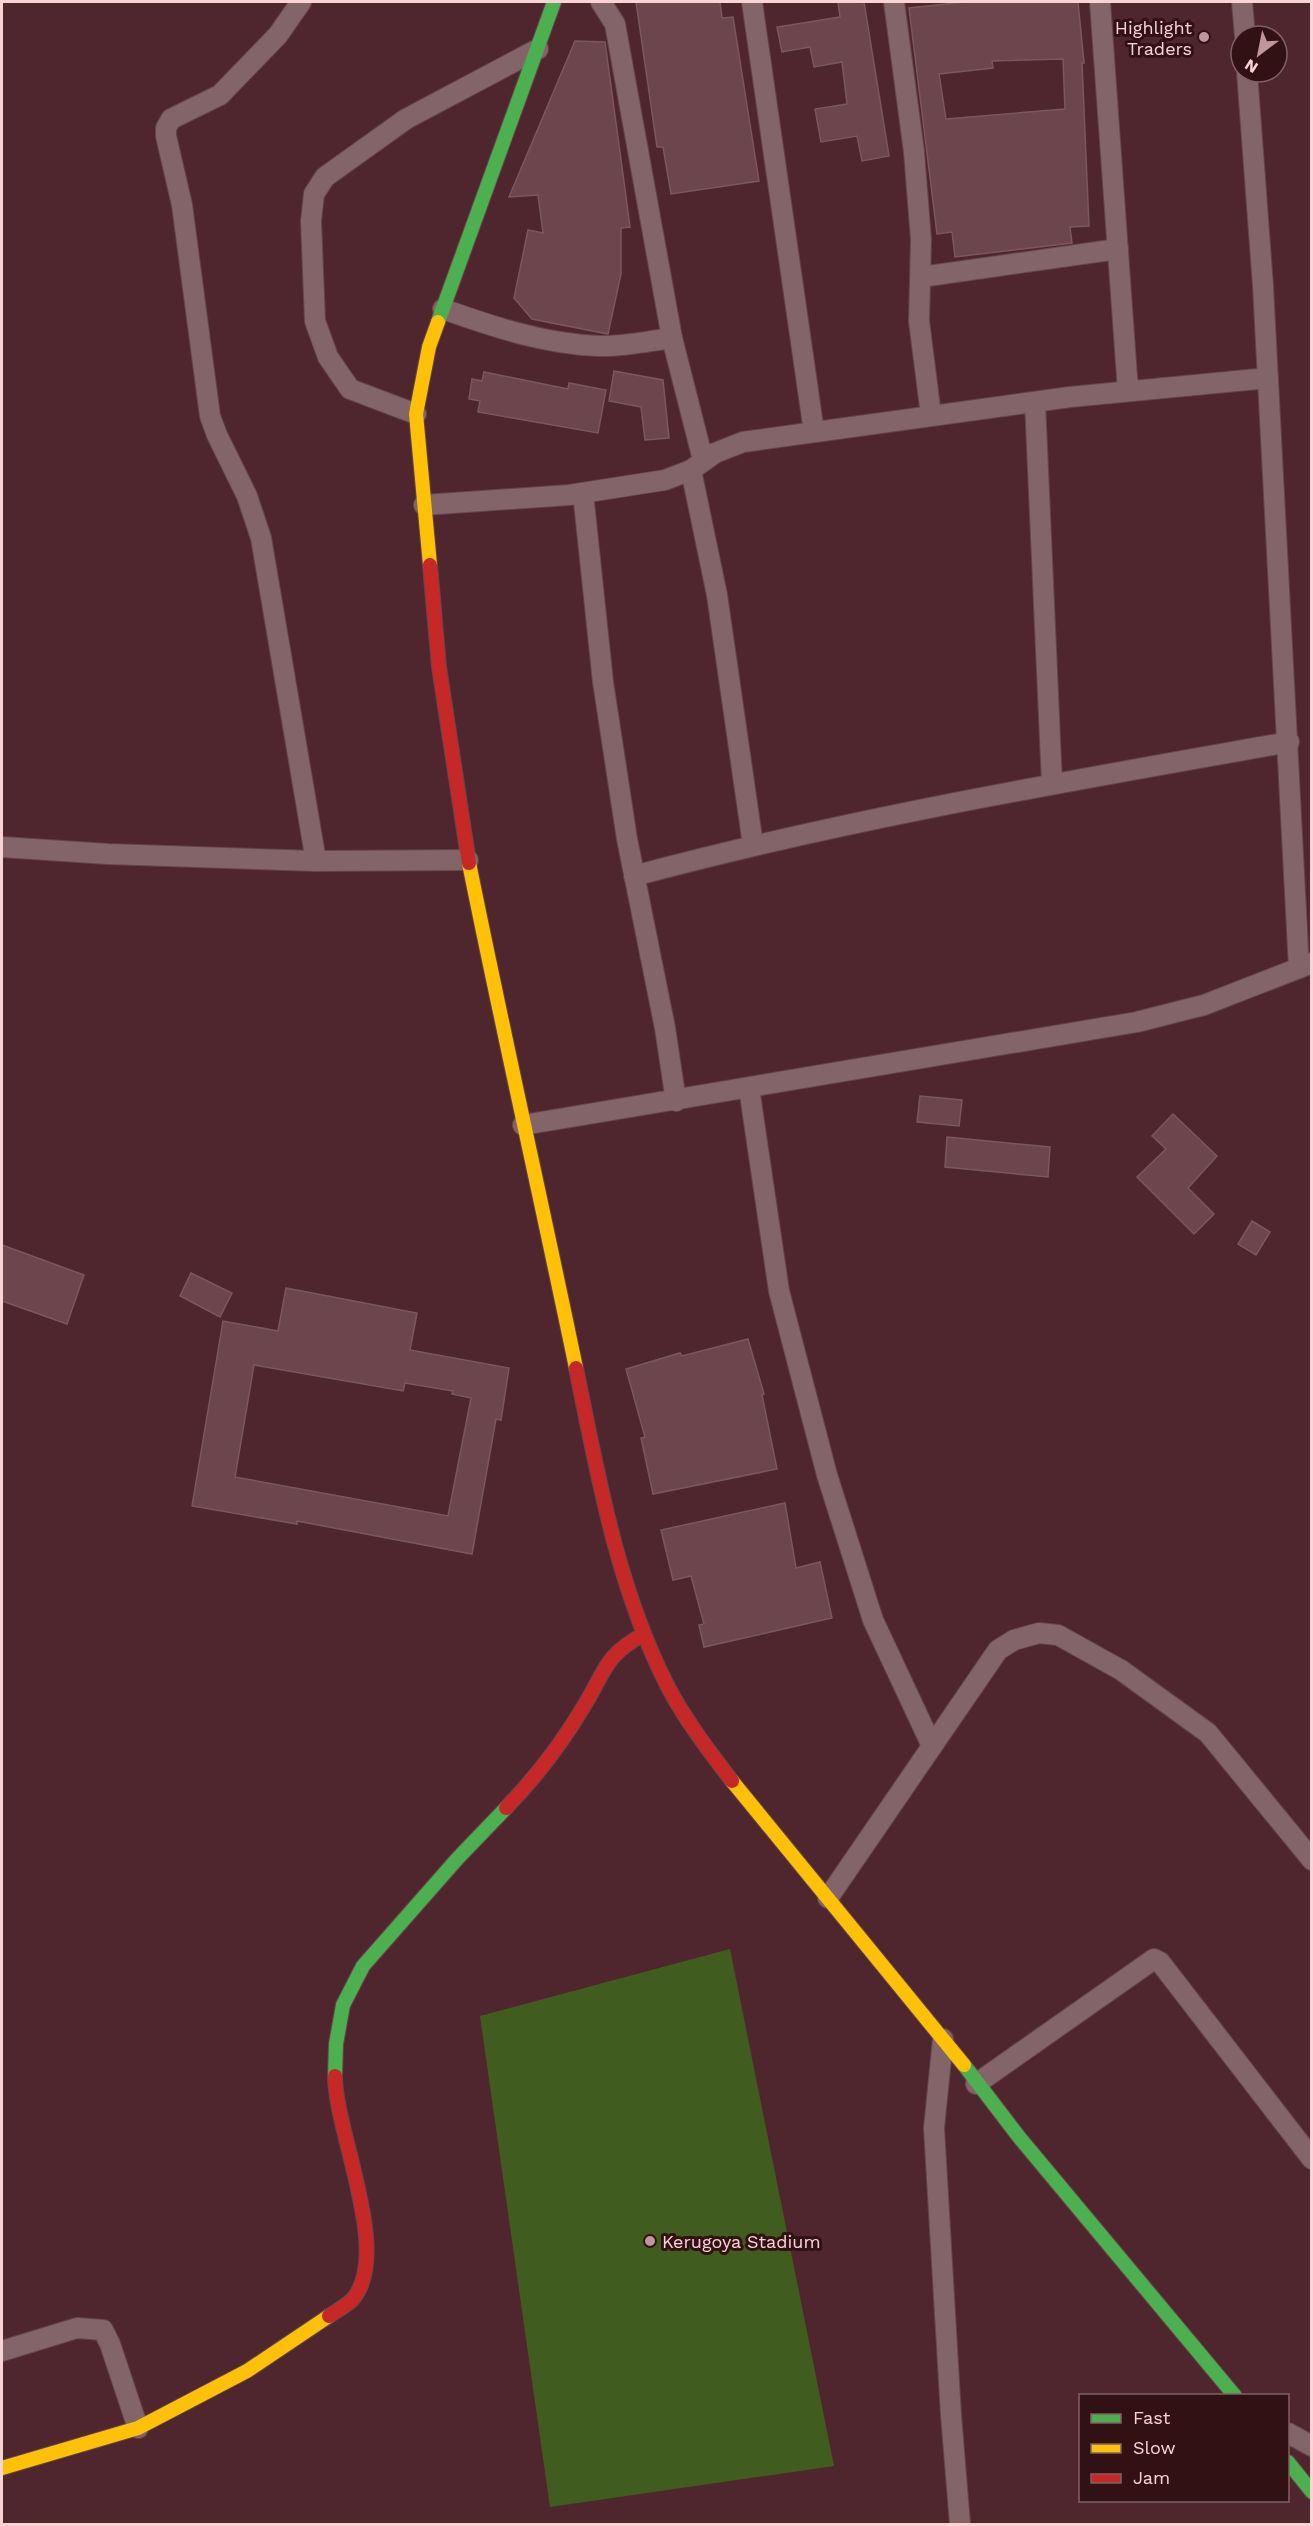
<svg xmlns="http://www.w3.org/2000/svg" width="1313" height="2526" viewBox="0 0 1313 2526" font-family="'Work Sans',sans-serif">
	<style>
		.green { fill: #405d1f }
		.building { fill: #6d454c; stroke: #7b585d; stroke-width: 1.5; fill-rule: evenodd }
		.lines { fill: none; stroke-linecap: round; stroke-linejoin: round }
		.street-casing { stroke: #65454a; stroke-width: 22 }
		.fast-casing { stroke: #65454a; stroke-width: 16 }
		.slow-casing { stroke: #65454a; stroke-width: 16 }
		.jam-casing { stroke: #65454a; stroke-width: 16 }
		.street { stroke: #836569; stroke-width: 20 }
		.fast { stroke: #4caf50; stroke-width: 14 }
		.slow { stroke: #ffc107; stroke-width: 14 }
		.jam { stroke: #c62828; stroke-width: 14 }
		.poi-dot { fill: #be969b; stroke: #321115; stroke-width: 2 }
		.labels { text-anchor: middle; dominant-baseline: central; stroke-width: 6; stroke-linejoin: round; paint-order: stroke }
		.poi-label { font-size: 18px; fill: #fad3d5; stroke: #321115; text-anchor: end }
	</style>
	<rect width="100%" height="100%" fill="#50262e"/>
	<!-- green -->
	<polygon class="green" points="730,1949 834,2466 550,2507 480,2016"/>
	<!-- building -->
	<g class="building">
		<polygon points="636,2 720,2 722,18 733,17 759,181 671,194 663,147 657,147"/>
		<polygon points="838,2 864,2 889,156 862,161 857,136 821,142 815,109 847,104 842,62 814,67 810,47 782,52 777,27 840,17"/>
		<path d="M965,2h113l6,61h-2l7,163 -19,1 2,16 -117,14 -3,-25 -15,2 -28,-226zM1063,59l2,50 -119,10 -7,-45 54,-6 -1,-7z"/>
		<polygon points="575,41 605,42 625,189 630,227 621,228 621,274 608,334 532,319 514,298 528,230 543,233 538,195 509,197"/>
		<polygon points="614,371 663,380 669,438 645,440 641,407 609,401"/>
		<polygon points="484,372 568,389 569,383 606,390 598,433 478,412 480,401 469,399 472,379 482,381"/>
		<polygon points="920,1096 962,1100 959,1126 917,1122"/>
		<polygon points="1173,1114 1217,1156 1188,1188 1214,1214 1194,1234 1137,1177 1166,1149 1152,1136"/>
		<polygon points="947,1137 1050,1147 1048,1177 945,1167"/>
		<polygon points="1252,1221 1270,1232 1256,1255 1238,1244"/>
		<polygon points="2,1245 84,1275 67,1324 2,1301"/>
		<polygon points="191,1273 232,1293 220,1317 180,1296"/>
		<path d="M286,1288l131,25 -7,37 99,18 -8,52 -5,-1 -24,135 -175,-33v3l-105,-18 31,-185 55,10zM254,1365l149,26 2,-8 48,8 -1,3 19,4 -23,118 -213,-39z"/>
		<polygon points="748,1339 764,1394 762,1395 777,1469 653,1494 641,1438 645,1437 626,1369 680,1353 682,1356"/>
		<polygon points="785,1503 796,1568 820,1562 832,1618 704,1647 699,1625 704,1624 691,1576 673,1580 661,1530"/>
	</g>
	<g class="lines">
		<defs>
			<g id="street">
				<polyline points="301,2 278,35 220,95 171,119 166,128 166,136 182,205 210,416 217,435 247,496 261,538 316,861"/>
				<polyline points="601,2 615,24 672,338 703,460"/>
				<polyline points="752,2 814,432"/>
				<polyline points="894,2 914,152 921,240 919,321 931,415"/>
				<polyline points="1100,2 1128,391"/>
				<polyline points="1242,2 1245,36"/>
				<polyline points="1247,72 1263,286 1299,968"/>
				<polyline points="921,277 1118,249"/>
				<path d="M443,309c51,18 101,35 156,37 24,1 50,-5 73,-8"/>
				<polyline points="1035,402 1052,784"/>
				<polyline points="416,414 350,389 328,357 315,321 311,221 314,194 325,177 406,119 538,49"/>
				<polyline points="691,470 717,595 753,845"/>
				<polyline points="583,493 603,682 627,839 665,1028 676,1101"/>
				<polyline points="424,505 569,495 665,480 691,470 715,453 743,442 1070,397 1268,378"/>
				<polyline points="2,847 108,854 316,861 468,860"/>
				<path d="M634,876c216,-58 436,-95 655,-134"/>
				<polyline points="749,1088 779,1291 827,1475 873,1620 932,1746"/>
				<polyline points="523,1125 1137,1022 1204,1005 1312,963"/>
				<polyline points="828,1898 998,1650 1014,1640 1039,1633 1058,1635 1121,1670 1208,1733 1312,1860"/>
				<polyline points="943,2039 934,2128 951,2415 960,2524"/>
				<polyline points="976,2084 1154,1959 1160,1962 1312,2159"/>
				<polyline points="2,2351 77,2328 103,2330 110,2344 138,2428"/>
				<polyline points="1288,2433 1312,2446"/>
			</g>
			<g id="fast">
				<polyline points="438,322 554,2"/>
				<polyline points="964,2065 1019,2137 1235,2396"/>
				<polyline points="335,2076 336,2044 343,2005 363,1966 458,1858 506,1808"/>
				<polyline points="1288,2462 1312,2492"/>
			</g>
			<g id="slow">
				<polyline points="430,565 416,414 429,347 438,322"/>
				<path d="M469,863c34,169 72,336 107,505"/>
				<polyline points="732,1781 964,2065"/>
				<polyline points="2,2468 138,2428 247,2371 329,2316"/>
			</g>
			<g id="jam">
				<polyline points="430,565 439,667 469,863"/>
				<path d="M576,1368c22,108 41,219 92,319 18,34 41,64 64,94"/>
				<path d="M506,1808c30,-31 56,-65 78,-102 22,-36 20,-50 60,-72"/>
				<path d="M329,2316c7,-5 17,-10 23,-16 41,-45 -17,-168 -17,-224"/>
			</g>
		</defs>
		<!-- street casing -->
		<use href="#street" class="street-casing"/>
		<!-- fast casing -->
		<use href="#fast" class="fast-casing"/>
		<!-- slow casing -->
		<use href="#slow" class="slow-casing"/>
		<!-- jam casing -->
		<use href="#jam" class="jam-casing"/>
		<!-- street -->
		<use href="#street" class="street"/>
		<!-- fast -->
		<use href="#fast" class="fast"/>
		<!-- slow -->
		<use href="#slow" class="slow"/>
		<!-- jam -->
		<use href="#jam" class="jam"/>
	</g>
	<!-- markers -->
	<g class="poi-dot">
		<circle cx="1204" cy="37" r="6"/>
		<circle cx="650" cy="2241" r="6"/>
	</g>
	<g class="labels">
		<!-- poi labels -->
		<g class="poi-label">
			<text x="1192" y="27">Highlight<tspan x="1192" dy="21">Traders</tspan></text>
			<text x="662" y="2241" text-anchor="start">Kerugoya Stadium</text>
		</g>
	</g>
	<!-- border -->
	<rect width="1313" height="2526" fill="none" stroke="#fad3d5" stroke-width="6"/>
	<!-- legend -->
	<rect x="1079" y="2394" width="210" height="108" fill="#321115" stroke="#825f62" stroke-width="1.5"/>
	<rect x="1091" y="2414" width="30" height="9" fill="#4caf50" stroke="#825f62" stroke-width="1.5"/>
	<text x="1133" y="2424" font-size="18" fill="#fad3d5">Fast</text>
	<rect x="1091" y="2444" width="30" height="9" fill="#ffc107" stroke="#825f62" stroke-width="1.5"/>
	<text x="1133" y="2454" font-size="18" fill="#fad3d5">Slow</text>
	<rect x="1091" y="2474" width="30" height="9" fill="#c62828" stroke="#825f62" stroke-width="1.5"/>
	<text x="1133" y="2484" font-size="18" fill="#fad3d5">Jam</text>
	<!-- north arrow -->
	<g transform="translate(1259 54) rotate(212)"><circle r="28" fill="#321115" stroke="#825f62" stroke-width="1.5"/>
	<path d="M0-4.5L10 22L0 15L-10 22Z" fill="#be969b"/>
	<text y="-9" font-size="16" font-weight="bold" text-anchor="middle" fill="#fad3d5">N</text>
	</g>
</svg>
